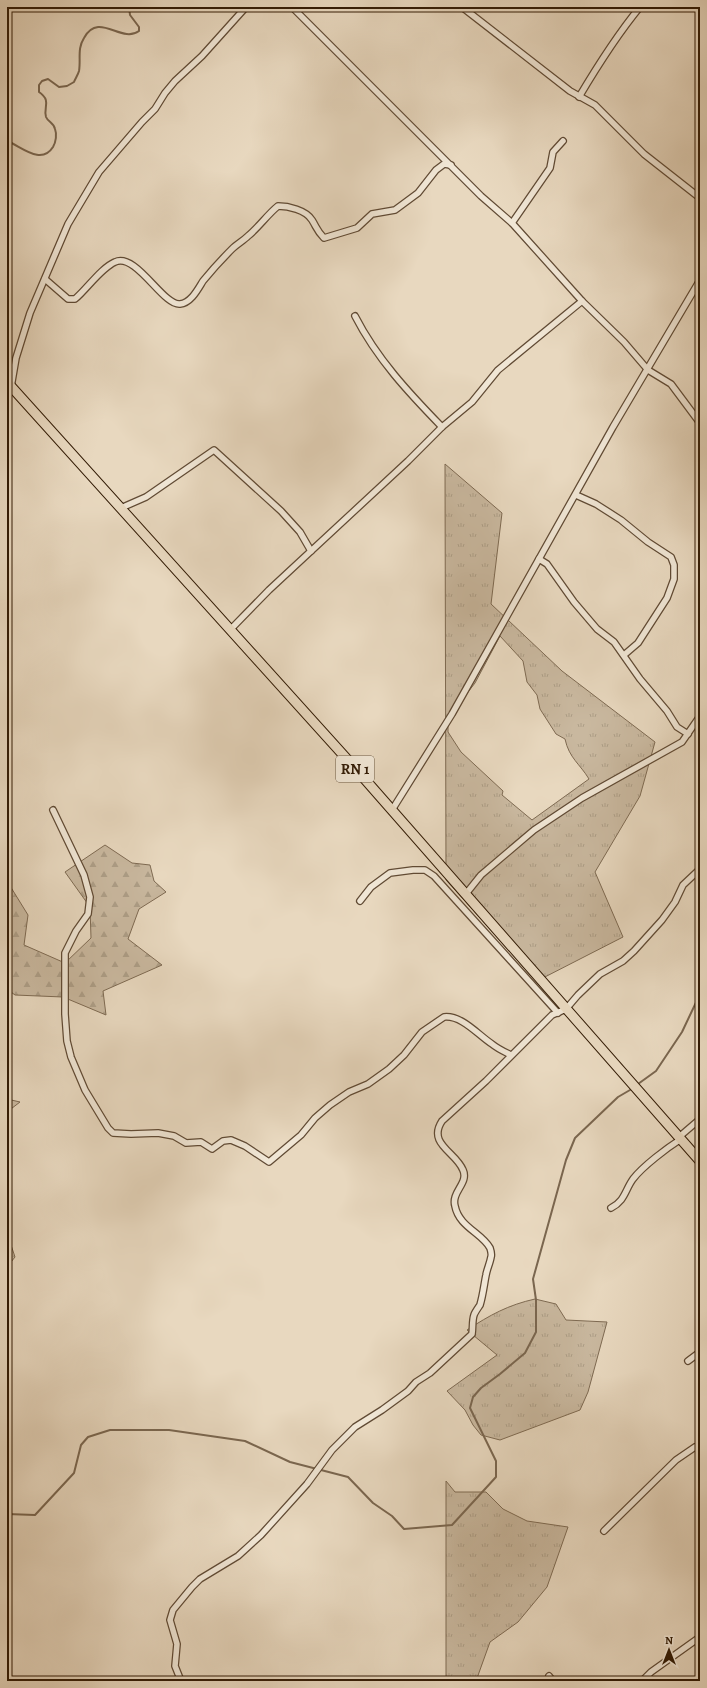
<svg xmlns="http://www.w3.org/2000/svg" width="707" height="1688" viewBox="0 0 707 1688" font-family="Alegreya,serif">
	<style>
		.grass { fill: url(#grass-tufts); stroke: #7e6a52; fill-rule: evenodd }
		.forest { fill: url(#forest-firs); stroke: #7e6a52 }
		.lines { fill: none; stroke-linecap: round; stroke-linejoin: round }
		.stream { stroke: #7a664f; stroke-width: 2 }
		.minor-casing { stroke: #604a34; stroke-width: 8 }
		.primary-casing { stroke: #321b05; stroke-width: 11 }
		.minor { stroke: #f0e6d5; stroke-width: 5.5 }
		.primary { stroke: #e8d8bf; stroke-width: 9 }
		.labels { text-anchor: middle; dominant-baseline: central; stroke-width: 3; stroke-linejoin: round; paint-order: stroke }
		.shield { fill: #f0e6d5; stroke: #6b5843; stroke-width: 1 }
		.shield-label { font-size: 15px; font-weight: bold; fill: #321b05 }
	</style>
	<defs>
		<pattern id="grass-tufts" width="24" height="20" patternUnits="userSpaceOnUse"><rect width="24" height="20" fill="#c9b89f"/><path d="M3 7l-1-3M5 7V3M7 7l1-3M15 17l-1-3M17 17v-4M19 17l1-3" fill="none" stroke="#ad9e87"/></pattern>
		<pattern id="forest-firs" width="22" height="20" patternUnits="userSpaceOnUse"><rect width="22" height="20" fill="#c9b89f"/><path d="M5 1l3.5 6h-7zM16 11l3.5 6h-7z" fill="#ad9e87"/></pattern>
	</defs>
	<rect width="100%" height="100%" fill="#e8d8bf"/>
	<filter id="stains"><feTurbulence type="fractalNoise" baseFrequency=".005" numOctaves="4"/><feColorMatrix values="0 0 0 0 .2 0 0 0 0 .09 0 0 0 0 .02 0 0 0 .5 -.17"/></filter>
	<radialGradient id="worn" r=".72"><stop offset=".6" stop-color="#630" stop-opacity="0"/><stop offset="1" stop-color="#630" stop-opacity=".3"/></radialGradient>
	<!-- grass -->
	<g class="grass">
		<path d="M445,464l57,49 -11,91 71,67 93,71 -15,54 -45,76 28,65 -86,44 -91,-101zM500,636l23,25 4,21 10,13 3,14 16,25 9,5c4,19 15,25 24,40l-57,41 -30,-25 1,-4 -42,-39 -13,-20v-14l27,-35z"/>
		<path d="M535,1299l21,5 10,16 41,2 -19,70 -8,18 -80,30 -19,-5 -8,-10 -8,-15 -18,-19 50,-36 -30,-25c23,-15 41,-25 68,-31z"/>
		<polygon points="446,1481 455,1492 486,1492 503,1509 527,1521 568,1527 547,1587 518,1622 490,1642 476,1681 446,1681"/>
	</g>
	<!-- forest -->
	<g class="forest">
		<polygon points="105,845 132,863 150,865 154,881 166,892 139,909 128,939 162,965 103,991 106,1015 63,997 15,995 7,989 7,881 28,915 24,945 65,963 91,938 90,907 65,872"/>
		<polygon points="7,1099 20,1102 7,1112"/>
		<polygon points="7,1233 15,1257 7,1267"/>
	</g>
	<g class="lines">
		<!-- stream -->
		<g class="stream">
			<path d="M7,141c14,5 34,25 46,6 3,-5 4,-13 2,-18 -1,-6 -7,-7 -9,-12 -3,-10 6,-16 -7,-25v-7l3,-4 6,-2 11,8 8,-1 7,-4c1,-3 4,-7 5,-11 2,-12 -2,-22 5,-33 15,-27 37,6 55,-7v-4l-9,-12 -1,-8"/>
			<polyline points="638,1084 656,1071 682,1032 700,994"/>
			<polyline points="7,1514 35,1515 74,1473 81,1445 88,1437 110,1430 169,1430 245,1441 290,1462 348,1477 373,1503 392,1516 404,1529 452,1525 496,1477 496,1461 470,1408 473,1397 481,1388 500,1374 525,1353 536,1332 536,1300 533,1279 566,1160 575,1138 618,1097 630,1090"/>
		</g>
		<defs>
			<g id="minor">
				<polyline points="292,7 481,196 512,223 582,301 624,342 648,370 671,384 700,423"/>
				<polyline points="462,7 570,91 595,105 644,154 700,198"/>
				<path d="M579,97c19,-32 38,-62 61,-90"/>
				<polyline points="512,223 550,168 553,152 563,141"/>
				<path d="M45,279l23,20h7c12,-10 26,-31 40,-37 21,-10 48,44 65,42 11,-1 18,-15 23,-23 9,-11 19,-22 29,-32 5,-5 11,-8 16,-13 11,-9 19,-21 30,-30 10,0 28,4 34,14 5,8 5,11 12,18l33,-10 15,-14 23,-4 23,-17 18,-23 8,-6 7,1"/>
				<path d="M355,316c22,43 54,77 87,111"/>
				<polyline points="11,387 16,358 30,313 68,224 99,172 142,122 155,109 165,93 175,81 202,56 246,7"/>
				<polyline points="576,495 596,504 621,520 648,542 671,557 674,565 674,579 667,598 638,643 624,655"/>
				<polyline points="121,508 146,497 214,450 281,511 300,532 311,551"/>
				<polyline points="539,559 547,564 574,602 597,629 614,642 640,679 667,711 677,727 688,734"/>
				<polyline points="230,630 269,590 408,461 442,427 472,402 498,370 582,301"/>
				<path d="M53,810l31,65 6,22 -2,17 -12,17 -11,22v61l2,27 4,16 14,33 23,38 5,5 18,1 27,-1 16,3 12,7 15,-1 11,7 11,-8 8,-1 14,6 24,16 32,-27 14,-17 15,-13 19,-13 19,-8 21,-15 15,-14 18,-23 22,-15c18,-2 34,18 48,27 6,5 13,8 19,11"/>
				<polyline points="392,810 452,714 613,427 700,280"/>
				<polyline points="465,895 481,875 534,830 582,798 682,742 700,716"/>
				<polyline points="360,901 371,887 390,873 413,870 425,870 434,876 558,1013"/>
				<polyline points="679,1137 700,1119"/>
				<path d="M611,1208c14,-7 14,-18 22,-29 10,-13 34,-31 48,-40"/>
				<polyline points="688,1361 700,1352"/>
				<polyline points="604,1531 676,1460 695,1447 700,1446"/>
				<polyline points="549,1676 553,1681"/>
				<path d="M181,1681l-6,-15 2,-22 -7,-24 3,-10 19,-23 8,-8 38,-23 23,-21 46,-51 25,-34 23,-23 27,-17 26,-19 8,-9 14,-9 42,-39c1,-6 0,-13 2,-19 1,-3 4,-7 6,-10 3,-10 4,-20 6,-30 1,-6 4,-12 5,-18 1,-3 0,-6 -1,-9 -8,-15 -31,-21 -35,-42 -4,-14 14,-23 8,-36 -7,-18 -36,-26 -21,-49l44,-40 66,-66 14,-6 12,-14 22,-21 23,-13 11,-10 28,-31 13,-18 8,-17 17,-16"/>
				<polyline points="642,1681 651,1672 700,1637"/>
			</g>
			<polyline id="primary" points="7,382 355,768 700,1161"/>
		</defs>
		<!-- minor casing -->
		<use href="#minor" class="minor-casing"/>
		<!-- primary casing -->
		<use href="#primary" class="primary-casing"/>
		<!-- minor -->
		<use href="#minor" class="minor"/>
		<!-- primary -->
		<use href="#primary" class="primary"/>
	</g>
	<g class="labels">
		<!-- shield labels -->
		<rect class="shield" x="336" y="756" width="38" height="26" rx="3"/>
		<g class="shield-label">
			<text x="355" y="769">RN 1</text>
		</g>
	</g>
	<!-- margin -->
	<rect width="707" height="1688" fill="none" stroke="#e8d8bf" stroke-width="24"/>
	<rect x="8" y="8" width="691" height="1672" fill="none" stroke="#321b05" stroke-width="2"/>
	<rect x="12" y="12" width="683" height="1664" fill="none" stroke="#321b05"/>
	<!-- north arrow -->
	<g transform="translate(669 1650)" stroke="#f0e6d5" stroke-width="3" paint-order="stroke">
	<path d="M0-3L7 15L0 10L-7 15Z" fill="#321b05"/>
	<text y="-6" font-size="11" font-weight="bold" text-anchor="middle" fill="#321b05">N</text>
	</g>
	<rect width="100%" height="100%" filter="url(#stains)"/>
	<rect width="100%" height="100%" fill="url(#worn)"/>
</svg>
